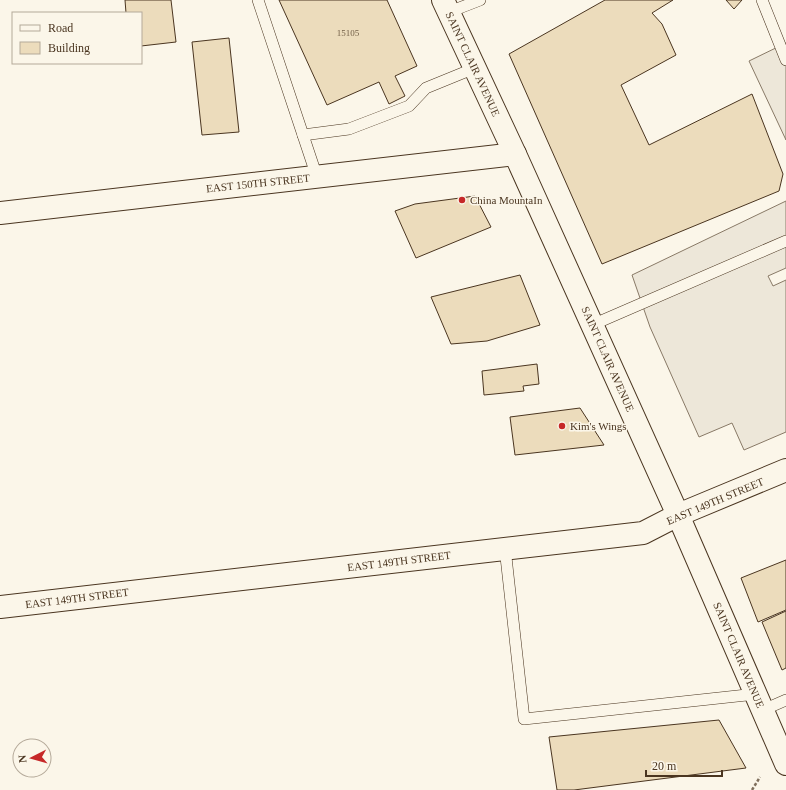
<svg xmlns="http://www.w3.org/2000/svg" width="786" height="790" viewBox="0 0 786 790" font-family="'Times New Roman',serif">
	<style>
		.parking { fill: #ede7d9; stroke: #887966 }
		.building { fill: #ecdcbc; stroke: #4a3520 }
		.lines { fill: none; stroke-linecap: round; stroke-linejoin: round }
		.service-casing { stroke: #4a3520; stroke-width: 12 }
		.minor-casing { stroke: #4a3520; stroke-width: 24 }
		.tertiary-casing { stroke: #4a3520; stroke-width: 24 }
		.path { stroke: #7f6f5c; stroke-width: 2.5; stroke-dasharray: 3 2; stroke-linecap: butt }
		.service { stroke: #fbf6e9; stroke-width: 11 }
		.minor { stroke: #fbf6e9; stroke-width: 22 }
		.tertiary { stroke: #fbf6e9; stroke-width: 22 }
		.poi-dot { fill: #c62828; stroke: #fbf6e9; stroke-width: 1.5 }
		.labels { text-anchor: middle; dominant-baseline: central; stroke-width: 3; stroke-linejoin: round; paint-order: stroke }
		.number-label { font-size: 9px; fill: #725f47 }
		.street-label { font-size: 11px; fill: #4a3520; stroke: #fbf6e9 }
		.poi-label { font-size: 11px; fill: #4a3520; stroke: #fbf6e9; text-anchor: start }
	</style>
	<rect width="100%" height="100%" fill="#fbf6e9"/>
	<!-- parking -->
	<g class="parking">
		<polygon points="786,43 786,140 749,61"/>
		<polygon points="786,201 786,268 768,276 773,286 786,280 786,432 744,450 732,423 699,437 650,327 632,275"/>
	</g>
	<!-- building -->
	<g class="building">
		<polygon points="125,0 171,0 176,42 141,46 141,13 126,13"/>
		<polygon points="279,0 387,0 417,66 395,76 405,96 389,104 379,82 327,105"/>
		<polygon points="605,0 673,0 652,13 662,24 676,55 621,85 649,145 752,94 783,174 779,191 602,264 509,54"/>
		<polygon points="726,0 742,0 734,9"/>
		<polygon points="229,38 239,132 202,135 192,42"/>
		<polygon points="475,196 491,227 416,258 395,211 415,204"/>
		<polygon points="520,275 540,325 487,341 451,344 431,297"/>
		<polygon points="537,364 539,384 523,386 524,391 484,395 482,371"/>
		<polygon points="580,408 604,445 515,455 510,417"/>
		<polygon points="786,560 786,610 758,622 741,578"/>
		<polygon points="786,611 786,668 782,670 762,622"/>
		<polygon points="719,720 746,768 574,790 557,790 549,737"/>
	</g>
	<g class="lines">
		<defs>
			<g id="service">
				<polyline points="258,0 317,177"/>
				<polyline points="762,0 786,60"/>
				<polyline points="449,12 480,0"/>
				<polyline points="303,135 349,129 409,106 426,88 475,68"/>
				<polyline points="592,325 786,241"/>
				<polyline points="505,548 524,719 756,694"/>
				<polyline points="763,710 786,700"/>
			</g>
			<g id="minor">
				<polyline points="0,213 515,154"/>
				<polyline points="0,607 643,533 678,515 786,470"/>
			</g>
			<polyline id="tertiary" points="443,0 515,154 678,515 786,764"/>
		</defs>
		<!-- service casing -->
		<use href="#service" class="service-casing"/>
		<!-- minor casing -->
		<use href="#minor" class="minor-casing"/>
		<!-- tertiary casing -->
		<use href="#tertiary" class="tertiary-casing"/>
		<!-- path -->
		<polyline class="path" points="752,790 760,777"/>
		<!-- service -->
		<use href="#service" class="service"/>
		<!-- minor -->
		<use href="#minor" class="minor"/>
		<!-- tertiary -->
		<use href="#tertiary" class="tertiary"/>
	</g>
	<!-- markers -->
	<g class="poi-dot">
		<circle cx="462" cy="200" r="4"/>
		<circle cx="562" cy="426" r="4"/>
	</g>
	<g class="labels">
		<!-- number labels -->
		<g class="number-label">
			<text x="348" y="33">15105</text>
		</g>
		<!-- street labels -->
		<g class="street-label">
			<text transform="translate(473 64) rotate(65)">SAINT CLAIR AVENUE</text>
			<text transform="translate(258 183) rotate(-6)">EAST 150TH STREET</text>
			<text transform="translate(608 359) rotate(66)">SAINT CLAIR AVENUE</text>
			<text transform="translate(715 501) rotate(-23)">EAST 149TH STREET</text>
			<text transform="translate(399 561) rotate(-7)">EAST 149TH STREET</text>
			<text transform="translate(77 598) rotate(-7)">EAST 149TH STREET</text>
			<text transform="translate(739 655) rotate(67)">SAINT CLAIR AVENUE</text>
		</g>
		<!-- poi labels -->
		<g class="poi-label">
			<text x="470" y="200">China MountaIn</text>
			<text x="570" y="426">Kim's Wings</text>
		</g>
	</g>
	<!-- legend -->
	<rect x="12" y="12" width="130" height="52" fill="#fbf6e9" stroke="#b4a999"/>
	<rect x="20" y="25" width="20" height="6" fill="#fbf6e9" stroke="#b4a999"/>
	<text x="48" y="32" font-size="12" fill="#4a3520">Road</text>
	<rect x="20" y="42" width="20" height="12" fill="#ecdcbc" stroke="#b4a999"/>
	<text x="48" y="52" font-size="12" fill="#4a3520">Building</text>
	<!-- north arrow -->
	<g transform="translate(32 758) rotate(264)"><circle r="19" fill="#fbf6e9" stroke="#b4a999"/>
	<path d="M0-3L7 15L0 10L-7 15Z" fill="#c62828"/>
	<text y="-6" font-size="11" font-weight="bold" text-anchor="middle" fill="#4a3520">N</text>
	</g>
	<!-- scale -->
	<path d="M646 770v6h76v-6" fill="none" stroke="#4a3520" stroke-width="2"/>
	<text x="652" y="770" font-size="12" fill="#4a3520" stroke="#fbf6e9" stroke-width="3" paint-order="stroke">20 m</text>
</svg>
